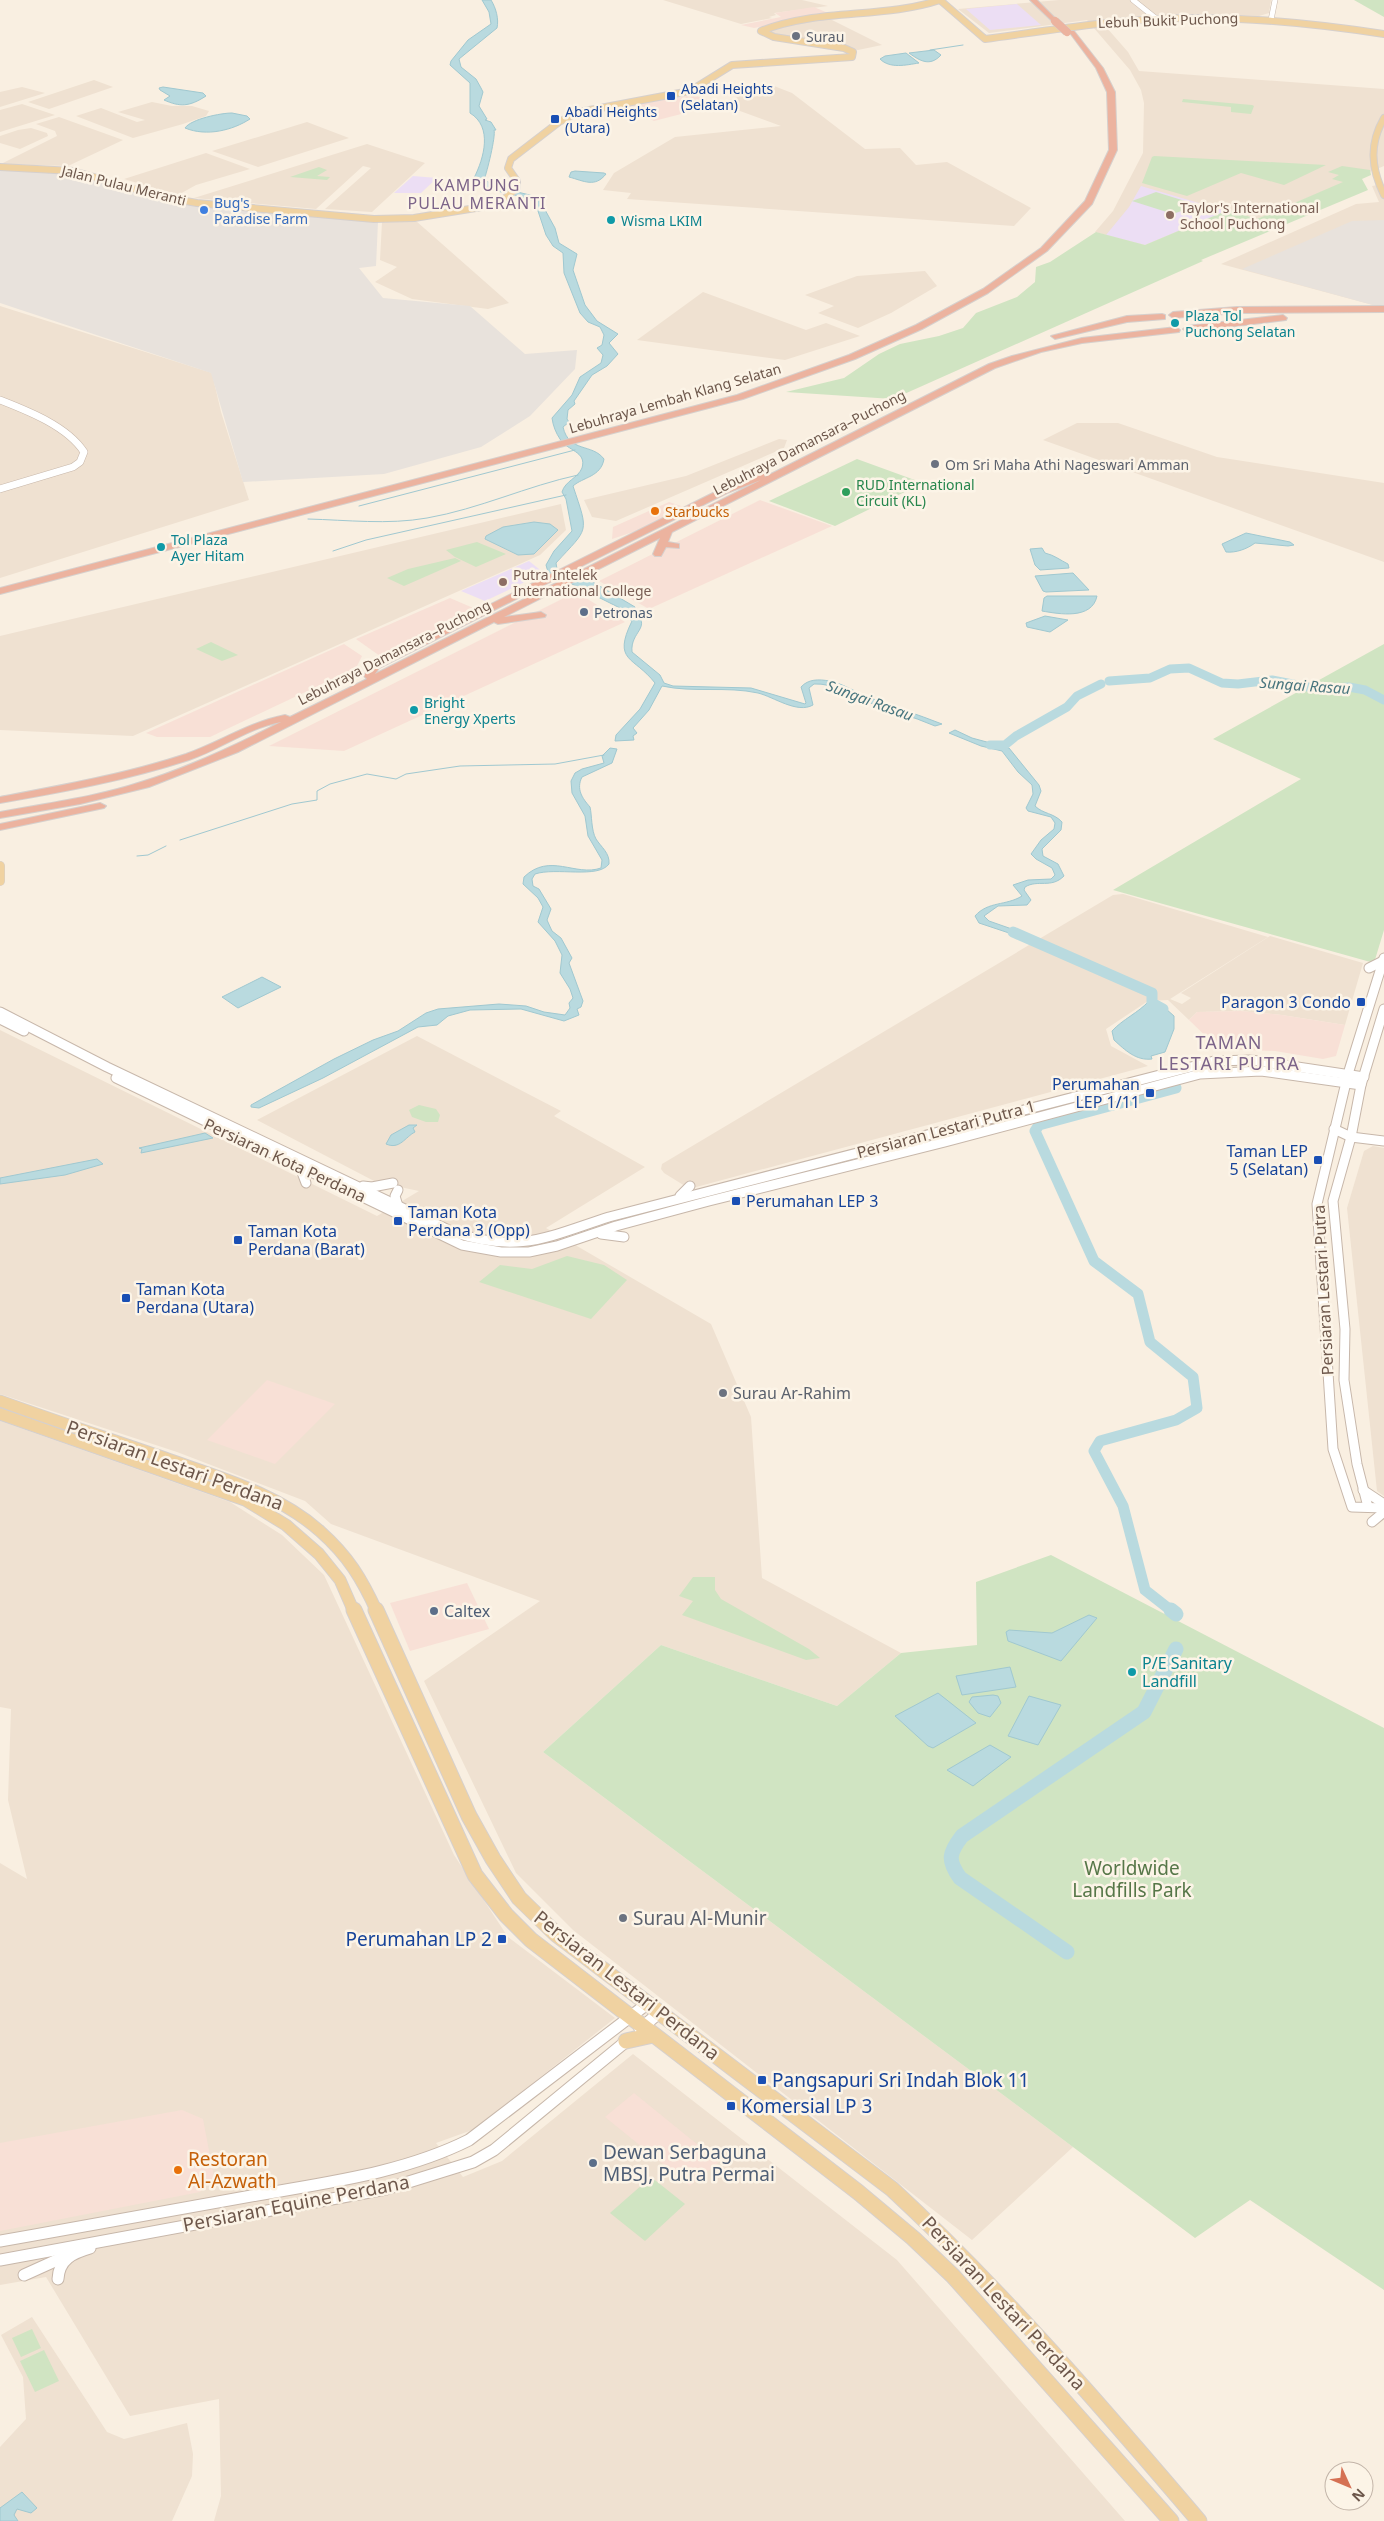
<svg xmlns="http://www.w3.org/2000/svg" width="1384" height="2521" viewBox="0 0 1384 2521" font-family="'Noto Sans',sans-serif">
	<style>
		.residential { fill: #efe1d1 }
		.commercial { fill: #f8e0d6 }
		.industrial { fill: #e8e2dc }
		.education { fill: #ecdef4 }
		.green { fill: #d0e4c2 }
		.water { fill: #b9dadf; stroke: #a0c8d0 }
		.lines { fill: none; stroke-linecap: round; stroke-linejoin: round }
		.stream { stroke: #a0c8d0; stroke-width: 1 }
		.river-far2 { stroke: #b9dadf; stroke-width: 9 }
		.river-far1 { stroke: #b9dadf; stroke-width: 11 }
		.river { stroke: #b9dadf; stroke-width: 15 }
		.minor-far3-casing { stroke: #c7b7aa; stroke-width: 6 }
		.minor-far2-casing { stroke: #c7b7aa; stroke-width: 8 }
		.minor-far1-casing { stroke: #c7b7aa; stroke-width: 11 }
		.minor-casing { stroke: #c7b7aa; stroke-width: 13 }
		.major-far3-casing { stroke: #d6d0cd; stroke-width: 8 }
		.major-far2-casing { stroke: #d6d0cd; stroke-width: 10 }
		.major-far1-casing { stroke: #d6d0cd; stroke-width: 13 }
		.major-casing { stroke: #d6d0cd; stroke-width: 17 }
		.highway-casing { stroke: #d6d0cd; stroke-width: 2 }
		.minor-far3 { stroke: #fff; stroke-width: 5 }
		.minor-far2 { stroke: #fff; stroke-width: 7 }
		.minor-far1 { stroke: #fff; stroke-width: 9 }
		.minor { stroke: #fff; stroke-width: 11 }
		.major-far3 { stroke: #f0d2a1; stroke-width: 6 }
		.major-far2 { stroke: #f0d2a1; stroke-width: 9 }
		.major-far1 { stroke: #f0d2a1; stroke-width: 11 }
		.major { stroke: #f0d2a1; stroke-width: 15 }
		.highway { fill: #ecb39f; fill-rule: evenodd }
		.highway-bridge-casing { stroke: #d6d0cd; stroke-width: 9; stroke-linecap: butt }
		.highway-bridge { stroke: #ecb39f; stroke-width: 8 }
		.worship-dot { fill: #6b7280; stroke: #fcf4e7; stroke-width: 2 }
		.transit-dot { fill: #1a4fb4; stroke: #fcf4e7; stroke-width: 2 }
		.shop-dot { fill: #3f7fe0; stroke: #fcf4e7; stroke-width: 2 }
		.education-dot { fill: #8d6e63; stroke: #fcf4e7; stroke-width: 2 }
		.culture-dot { fill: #0f9aa8; stroke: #fcf4e7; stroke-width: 2 }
		.leisure-dot { fill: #2e9e5b; stroke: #fcf4e7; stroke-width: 2 }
		.food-dot { fill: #e8710a; stroke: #fcf4e7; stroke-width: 2 }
		.service-dot { fill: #5c6f8a; stroke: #fcf4e7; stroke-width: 2 }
		.labels { text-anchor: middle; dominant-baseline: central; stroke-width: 5; stroke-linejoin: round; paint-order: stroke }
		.far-street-label { font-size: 14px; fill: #6d574b; stroke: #fcf4e7 }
		.far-worship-label { font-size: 14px; fill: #5b616d; stroke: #fcf4e7; text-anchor: start }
		.far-transit-label { font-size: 14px; fill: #164399; stroke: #fcf4e7; text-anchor: start }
		.far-shop-label { font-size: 14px; fill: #366cbe; stroke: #fcf4e7; text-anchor: start }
		.far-education-label { font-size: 14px; fill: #785e54; stroke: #fcf4e7; text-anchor: start }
		.far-culture-label { font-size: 14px; fill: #0d838f; stroke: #fcf4e7; text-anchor: start }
		.far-leisure-label { font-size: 14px; fill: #27864d; stroke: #fcf4e7; text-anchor: start }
		.far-food-label { font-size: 14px; fill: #c56008; stroke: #fcf4e7; text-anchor: start }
		.far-service-label { font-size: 14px; fill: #4e5e75; stroke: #fcf4e7; text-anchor: start }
		.far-water-label { font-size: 15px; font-style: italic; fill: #48757e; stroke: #fcf4e7 }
		.far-quarter-label { font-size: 16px; letter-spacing: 1px; fill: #7c6489; stroke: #fcf4e7 }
		.transit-label { font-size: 16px; fill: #164399; stroke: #fcf4e7; text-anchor: start }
		.street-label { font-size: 16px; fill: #6d574b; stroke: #fcf4e7 }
		.worship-label { font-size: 16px; fill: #5b616d; stroke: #fcf4e7; text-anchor: start }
		.service-label { font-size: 16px; fill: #4e5e75; stroke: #fcf4e7; text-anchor: start }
		.culture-label { font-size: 16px; fill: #0d838f; stroke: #fcf4e7; text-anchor: start }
		.neighbourhood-label { font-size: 18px; letter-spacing: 1px; fill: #7c6489; stroke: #fcf4e7 }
		.near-street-label { font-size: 19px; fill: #6d574b; stroke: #fcf4e7 }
		.near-park-label { font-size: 19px; fill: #567748; stroke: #fcf4e7 }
		.near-worship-label { font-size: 19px; fill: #5b616d; stroke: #fcf4e7; text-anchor: start }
		.near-transit-label { font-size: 19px; fill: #164399; stroke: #fcf4e7; text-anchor: start }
		.near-service-label { font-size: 19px; fill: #4e5e75; stroke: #fcf4e7; text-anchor: start }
		.near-food-label { font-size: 19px; fill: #c56008; stroke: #fcf4e7; text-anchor: start }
	</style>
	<rect width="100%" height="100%" fill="#f9efe1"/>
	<!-- residential -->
	<g class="residential">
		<polygon points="663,0 802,0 828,6 774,13 776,15 769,17 772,18 741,24"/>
		<polygon points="1059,0 1271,0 1269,13 1259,16 1206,14 1100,20 1128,52 1139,71 1384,89 1384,166 1257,219 1228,210 1145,245 1095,232 1113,211 1143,153 1144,103 1141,90 1130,70 1087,20 989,33 958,9"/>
		<polygon points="828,18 882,45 858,50 772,34 767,30"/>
		<polygon points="94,80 113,87 49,109 28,102"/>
		<polygon points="774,86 792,93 865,149 900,148 916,165 947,162 1031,208 1014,226 627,199 631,193 603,190 614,173 675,137 781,126 718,103"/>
		<polygon points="22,87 45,93 0,107 0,92"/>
		<polygon points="152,102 172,106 192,106 209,111 206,116 183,124 133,138 76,116 101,108 137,122 145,120 118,112"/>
		<polygon points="22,104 55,115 0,132 0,110"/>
		<polygon points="59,117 123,140 68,166 1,164 57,136 55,131 36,124"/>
		<polygon points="307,122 349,138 258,167 212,151"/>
		<polygon points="31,128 47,133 48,136 20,149 0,143 0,136 18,130"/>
		<polygon points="367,144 425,163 372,212 325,209 371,168 363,166 316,209 194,198"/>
		<polygon points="206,153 250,169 196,185 178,195 124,179"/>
		<polygon points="1384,184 1384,308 1221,264 1356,204 1379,202 1372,186"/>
		<polygon points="416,221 509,303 488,309 412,299 375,282 397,267 380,260 382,222"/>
		<polygon points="925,271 937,286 891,313 858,328 818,313 834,306 805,295 857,276"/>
		<polygon points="703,292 806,330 826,323 860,336 785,360 637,340"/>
		<polygon points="0,306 212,373 221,412 249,500 0,578"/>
		<polygon points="1077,423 1118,423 1217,457 1384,483 1384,562 1043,440"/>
		<polygon points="779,439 787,440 784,448 616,521 592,517 584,500 686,476"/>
		<polygon points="561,504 566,530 540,555 133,736 0,730 0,636"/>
		<polygon points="1123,894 1268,937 1170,999 1182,1004 1191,998 1181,993 1270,936 1363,963 1345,1025 1282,1015 1241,1011 1197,1012 1189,1020 1168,1000 1148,1001 1106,1029 1111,1046 1148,1066 685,1190 685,1186 664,1173 661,1169 662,1164 1113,895"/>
		<polygon points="0,1030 377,1216 419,1191 376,1182 257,1120 417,1036 561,1111 554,1116 645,1167 546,1228 711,1324 751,1417 762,1578 901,1653 837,1706 661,1645 543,1752 1073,2147 972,2240 573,1930 516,1873 424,1681 540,1601 331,1524 305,1501 177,1452 0,1394"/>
		<polygon points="1373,1146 1384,1148 1384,1496 1377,1491 1347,1208 1364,1151"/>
		<polygon points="0,1421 230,1502 282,1535 324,1575 454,1855 508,1937 615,2018 475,2129 436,2143 463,2177 502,2161 633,2054 897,2260 1125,2521 214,2521 221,2496 219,2399 130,2416 46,2277 0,2285 0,1863 27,1879 8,1800 11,1709 0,1707"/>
		<polygon points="32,2317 107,2432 124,2439 187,2423 193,2454 192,2476 172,2521 0,2521 0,2447 26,2419 23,2377 1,2335"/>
	</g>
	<!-- commercial -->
	<g class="commercial">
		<polygon points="814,7 828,13 754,28 741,25 781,17 775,13"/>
		<polygon points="693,95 720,104 654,121 628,106"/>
		<polygon points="760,500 832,526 649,609 599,581"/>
		<polygon points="669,502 684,507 642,529 612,539 613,527"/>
		<polygon points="576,592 625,622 344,751 269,746"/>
		<polygon points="450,598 478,610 380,656 356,639"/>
		<polygon points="344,644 362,656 356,668 210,737 157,737 146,733"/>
		<polygon points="1241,1011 1282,1015 1345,1025 1336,1056 1323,1059 1275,1051 1219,1049 1189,1020 1197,1012"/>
		<polygon points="267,1380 335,1404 275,1464 207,1440"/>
		<polygon points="467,1583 489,1629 410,1651 390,1603"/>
		<polygon points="634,2093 719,2162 690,2186 605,2117"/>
		<polygon points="182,2110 203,2119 214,2177 200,2192 0,2231 0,2143"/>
	</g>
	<!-- industrial -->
	<g class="industrial">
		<polygon points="0,169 84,175 150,195 378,222 376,266 359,268 383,298 470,306 525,354 577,350 575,369 530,416 481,447 384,474 243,482 211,373 0,303"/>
		<polygon points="1384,220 1384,305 1373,305 1242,269 1352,221"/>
	</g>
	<!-- education -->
	<g class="education">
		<polygon points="1017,4 1041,25 990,30 966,9"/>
		<polygon points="413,176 437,178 421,193 394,193"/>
		<polygon points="1141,186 1226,211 1145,245 1106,235 1129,207"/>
		<polygon points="529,561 544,573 485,601 461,591"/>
	</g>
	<!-- green -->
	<g class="green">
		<polygon points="1354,0 1384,0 1384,17"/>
		<polygon points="1183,99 1252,105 1254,106 1251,114 1231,112 1231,107 1182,102"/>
		<polygon points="1154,156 1326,165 1284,185 1241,173 1187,196 1142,183 1152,157"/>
		<polygon points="1342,166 1370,170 1371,175 1362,179 1368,190 1201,260 1203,261 893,399 786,392 844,378 879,354 900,344 939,336 963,328 976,313 1017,297 1035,282 1036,267 1050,262 1096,232 1145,245 1228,210 1257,219 1343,182 1332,179 1339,175 1328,172"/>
		<polygon points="319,167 327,170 317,176 330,177 327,180 290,177"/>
		<polygon points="1156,192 1198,205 1173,214 1132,201"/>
		<polygon points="857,459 923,483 835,526 769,501"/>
		<polygon points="477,542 506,554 476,567 455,557 446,550"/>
		<polygon points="455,558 461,561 404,586 387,578 408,569"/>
		<polygon points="211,642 238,655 222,661 196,649"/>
		<polygon points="1384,644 1384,930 1374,963 1113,890 1301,779 1213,739"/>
		<polygon points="419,1105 436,1109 440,1115 438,1122 426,1122 412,1117 409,1110"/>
		<polygon points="567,1256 604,1265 627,1280 591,1319 479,1282 500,1265 532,1269"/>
		<polygon points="1051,1555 1384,1728 1384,2290 1250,2200 1195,2238 543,1752 661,1645 837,1706 901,1653 977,1645 976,1582"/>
		<polygon points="693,1577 715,1577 715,1590 721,1599 809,1649 820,1658 806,1660 682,1615 693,1601 679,1596"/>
		<polygon points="651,2177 685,2204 645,2241 610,2213"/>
		<polygon points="32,2329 41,2348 21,2357 12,2338"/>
		<polygon points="44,2350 59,2381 35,2392 20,2361"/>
	</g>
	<!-- water -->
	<g class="water">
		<path d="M482,0h9c5,8 8,19 6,28l-38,31 2,8 15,12 5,9 2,4 -4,14 8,13 -2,1 6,2 5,8h-2c2,6 -7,42 -10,50l17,8 37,9 17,31 4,15 18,11 -4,16 12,35 12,16 21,13 -9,9 9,11 -11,12 -15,9 -18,26 1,3 -7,6 -1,9 2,3 -6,5c6,26 29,16 41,32 -3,18 -21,18 -31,27 16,48 16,41 -17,77l1,6 29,9 49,29 -1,4c19,17 -4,20 -2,41l28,23 4,8 9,3 78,2 54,16 1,-1 -5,-16c7,-8 18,-8 28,-6 13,2 26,11 39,16 25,10 49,17 74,27l-7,2c-23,-10 -47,-16 -70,-25 -17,-7 -32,-18 -51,-17l-5,4 4,17c-16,9 -39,-8 -55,-12 -32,-7 -64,0 -96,-7l-13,24 -16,18 4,5 -4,3 1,4 -19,1 1,-6 24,-26 15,-26c-21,-27 -43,-21 -23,-62l-7,-5 -5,-8 -72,-36 -2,-7 8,-14 18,-20 -6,-32 -4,-7c3,-11 16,-14 20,-24 5,-17 -15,-17 -22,-29 -4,-6 -7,-13 -8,-21l20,-23 8,-18 21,-14 2,-8 -6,-7 5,-3 2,-10 -4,-8 -12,-5 -8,-9 -16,-40 -1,-20 -10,-7 -7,-11 -11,-33c-19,-10 -42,-8 -60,-20l-1,-4c10,-20 19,-51 -4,-65v-30l-20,-18 1,-4 17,-21 23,-16 -2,-12z"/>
		<path d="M934,50l7,5c-11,12 -21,6 -32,-2z"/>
		<path d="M906,53l13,10c-13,2 -29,6 -39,-4l5,-3z"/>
		<path d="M163,87l40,6 3,3c-17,11 -26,11 -42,4l6,-4 -10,-6 -1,-2z"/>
		<path d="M232,113l15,3 3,3c-17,11 -43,18 -65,9 6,-9 36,-15 47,-15z"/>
		<path d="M575,171l29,2 2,1c-11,14 -22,7 -37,3l2,-5z"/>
		<polygon points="534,522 550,524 558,530 534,554 518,555 485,539 486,536 503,527"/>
		<path d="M1246,533l44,9 4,3 -6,1 -33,-3c-8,6 -19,10 -29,9l-4,-8z"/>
		<path d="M1042,548l3,5c9,2 15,7 23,11l1,4 -29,2 -5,-5 -5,-16z"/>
		<polygon points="1073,573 1089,590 1046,592 1043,591 1035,576"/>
		<path d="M1047,596h50c-5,24 -38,18 -55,15l2,-13z"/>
		<polygon points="1045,616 1068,620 1050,632 1027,627 1026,623"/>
		<path d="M955,730l17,8 37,10 30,37 2,6 -6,15c8,8 19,7 27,16l-1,8 -19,19 1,7 15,8 6,12c-13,13 -26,3 -39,11l-1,3 7,10 -4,5 -29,1 -14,10 5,5 40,14 -5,3 -45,-15 -4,-7c13,-15 31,-10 47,-20l-9,-11 15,-5 23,-1 4,-4 -3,-7 -16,-9 -5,-5 10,-14 13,-11 1,-6 -4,-6 -23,-6 -2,-3 7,-14 -1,-9 -14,-13 -16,-21 -21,-5 -32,-13z"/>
		<path d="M610,748l7,1 -5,14 -30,14c-6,12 0,21 8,30 2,8 1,23 6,32 5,8 14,14 13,25 -11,15 -53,3 -74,10l-3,5 1,7 6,3 12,20 -4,11 5,11 9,7 11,20 -3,5 14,38 -2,6 -4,2 2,6 -15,6 -43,-12 -51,1 -22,6 -11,9 -19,2 -95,51 -64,30 -8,-1v-2l83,-46 39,-19 25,-9 28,-18 12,-4 61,-5 27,2 18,6 21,3 5,-7 -1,-5 4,-5 -3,-9 -10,-16 2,-18 -7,-14 -17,-19 5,-15 -5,-9 -15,-14 1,-7c26,-25 51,0 77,-9l1,-8 -14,-24 -3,-20 -13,-23 -1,-12 4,-8 7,-4 22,-6 -2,-7z"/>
		<polygon points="262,977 281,987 238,1008 222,997"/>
		<path d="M1149,1001h8l17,15v13l-9,23 -14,4 1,3c-16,2 -27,-9 -38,-19l-2,-9c11,-12 26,-18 37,-30z"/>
		<path d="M409,1125h8l-4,3 2,4c-10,5 -15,18 -29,12l5,-9z"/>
		<polygon points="205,1133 213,1138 141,1153 142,1149 139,1148"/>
		<polygon points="97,1159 103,1164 65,1175 0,1184 0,1178"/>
		<polygon points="1089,1615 1097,1618 1061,1661 1008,1641 1006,1632 1009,1630 1052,1633"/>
		<polygon points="1010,1667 1016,1687 962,1695 956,1676"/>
		<polygon points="938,1693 976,1723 933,1748 928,1746 895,1716"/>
		<polygon points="993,1695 998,1696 1001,1703 990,1717 978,1713 969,1702 972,1697"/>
		<polygon points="1029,1696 1061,1705 1038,1745 1008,1736"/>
		<polygon points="990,1745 1011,1757 973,1786 947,1770"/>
		<polygon points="22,2492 37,2508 31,2513 17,2509 14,2515 18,2521 0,2521 0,2508"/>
	</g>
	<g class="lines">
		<!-- stream -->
		<g class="stream">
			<polyline points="930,50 963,45"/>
			<polyline points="359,506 575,450"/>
			<path d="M308,519c39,1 80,6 119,-1 52,-9 100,-32 151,-43"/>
			<polyline points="333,551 366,540 566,495"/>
			<polyline points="180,840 292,804 317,800 317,791 330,784 367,774 396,779 406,774 460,766 555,764 604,755"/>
			<polyline points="137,856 148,855 166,846"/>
		</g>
		<!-- river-far2 -->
		<g class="river-far2">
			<polyline points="1109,681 1150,678 1170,669 1189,668 1222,683 1238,684 1272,680 1318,689 1349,687 1365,690 1384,700"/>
			<polyline points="990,745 1005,745 1016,736 1067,707 1077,696 1101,684"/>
		</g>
		<!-- river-far1 -->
		<g class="river-far1">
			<polyline points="1013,932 1152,993 1152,1003 1163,1009"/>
			<polyline points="1173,1612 1145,1590 1123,1506 1094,1451 1100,1441 1176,1420 1197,1408 1193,1377 1150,1342 1138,1294 1094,1261 1035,1131 1039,1125 1176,1088 1174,1086"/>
		</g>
		<!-- river -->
		<g class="river">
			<polyline points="1171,1610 1176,1614"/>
			<path d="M1067,1952l-107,-74c-13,-18 -11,-25 2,-42l182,-124 32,-63"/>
		</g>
		<defs>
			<g id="minor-far3">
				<polyline points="1133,0 1158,20"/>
				<polyline points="1271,20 1275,0"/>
			</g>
			<path id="minor-far2" d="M0,400c28,11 67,26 84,52l-4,10 -7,5 -73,22"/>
			<g id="minor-far1">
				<polyline points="1384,958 1348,1074 1317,1204 1333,1449 1352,1507 1384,1508"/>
				<polyline points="1369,968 1383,961"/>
				<path d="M0,1012l107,55 346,165c66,22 94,5 156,-15l605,-156 37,-1 113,17"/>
				<polyline points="0,1019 24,1031"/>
				<polyline points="116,1078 462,1245 501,1252 529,1252 557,1246 616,1226 709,1201 945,1142 1200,1074 1261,1071 1361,1085"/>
				<polyline points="1334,1129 1351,1137 1384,1141"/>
				<polyline points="300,1167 306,1183"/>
				<polyline points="363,1186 372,1187 393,1183"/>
				<polyline points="398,1190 395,1196 398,1206"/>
				<polyline points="680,1196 690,1186"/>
				<polyline points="601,1234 624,1237"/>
				<polyline points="1363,1490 1384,1504"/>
				<polyline points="1368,1507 1357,1464 1344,1380 1345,1329 1333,1201 1351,1137 1361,1085 1384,1009"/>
				<polyline points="1372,1522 1384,1512"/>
			</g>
			<g id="minor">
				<polyline points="640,2029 659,2013"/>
				<path d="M0,2241c86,-15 172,-31 257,-46 72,-13 146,-22 212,-55l178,-136"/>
				<polyline points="0,2260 386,2189 473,2162 494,2150 629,2039"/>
				<polyline points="24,2275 66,2256"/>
				<path d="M58,2279c1,-20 15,-26 32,-31"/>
			</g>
			<g id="major-far3">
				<path d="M940,0l45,39c67,-9 134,-20 201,-21 67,-1 133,6 198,16"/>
				<path d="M1384,118c-15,26 -13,50 0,77"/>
				<path d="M0,167l73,4 90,26 34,6 177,16 40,-1 68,-11 22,-8 13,-11v-7l-9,-13 3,-9 48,-37 20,-10 111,-21 42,-26 120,-8 1,-5 -9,-4 -70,-11 -13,-6c57,-23 122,-12 179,-31"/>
			</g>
			<polyline id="major-far2" points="0,866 0,881"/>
			<g id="major-far1">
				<path d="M0,1401c55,20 110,38 165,57 53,19 113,35 156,74 27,24 41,47 56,80"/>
				<polyline points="0,1414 245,1500 286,1525 319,1554 340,1580 354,1612"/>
			</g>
			<g id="major">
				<polyline points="354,1610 475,1875 506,1915 531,1940 858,2192 913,2238 953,2276 1171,2521"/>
				<path d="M376,1610l93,206 24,43 26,39 37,36 336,255c111,103 209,217 307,332"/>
				<polyline points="626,2041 653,2035"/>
			</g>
			<g id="highway">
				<polygon points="1030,0 1037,0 1057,20 1057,22 1053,22"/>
				<polygon points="1070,31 1074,31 1103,68 1115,92 1117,150 1092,204 1047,251 988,293 922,329 855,359 743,399 0,594 0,588 737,395 849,355 916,325 983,289 1041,248 1085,201 1109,150 1107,92 1096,68 1070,33"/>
				<polygon points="1384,306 1384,312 1237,313 1173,318 1169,315 1173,312 1237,307"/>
				<polygon points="1162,314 1165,315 1165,319 1127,322 1055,339 1051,336 1127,316"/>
				<polygon points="1283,315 1287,318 1286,320 1187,332 1183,329 1187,326"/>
				<path d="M1176,327l4,3 -1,2 -97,11 -41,9 -46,16 -323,164 -4,10 11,2v4l-13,-1 -5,9h-6l-2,-2 7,-16 -156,79 37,-5 5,3 -1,2 -47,7 -4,-2 -256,130 -89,35 -69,17 -80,14v-6c47,-9 96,-15 141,-30 49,-15 95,-37 140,-60 -33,6 -60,27 -92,38 -61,20 -125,32 -189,43v-6c63,-12 125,-23 186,-43 34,-12 63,-32 99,-39l5,2 77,-38 -3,-3 7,-12 350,-175 37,-15h6l1,3 224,-113 23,-8 70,-18zM761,480l-386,194 4,-6 348,-175z"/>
				<polygon points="100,803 106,806 104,808 0,830 0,824"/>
			</g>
		</defs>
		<!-- minor-far3 casing -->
		<use href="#minor-far3" class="minor-far3-casing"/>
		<!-- minor-far2 casing -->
		<use href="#minor-far2" class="minor-far2-casing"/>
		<!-- minor-far1 casing -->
		<use href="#minor-far1" class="minor-far1-casing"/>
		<!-- minor casing -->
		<use href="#minor" class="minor-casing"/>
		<!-- major-far3 casing -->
		<use href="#major-far3" class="major-far3-casing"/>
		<!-- major-far2 casing -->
		<use href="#major-far2" class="major-far2-casing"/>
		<!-- major-far1 casing -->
		<use href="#major-far1" class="major-far1-casing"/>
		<!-- major casing -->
		<use href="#major" class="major-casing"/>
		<!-- highway casing -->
		<use href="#highway" class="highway-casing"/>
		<!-- minor-far3 -->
		<use href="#minor-far3" class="minor-far3"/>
		<!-- minor-far2 -->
		<use href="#minor-far2" class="minor-far2"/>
		<!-- minor-far1 -->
		<use href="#minor-far1" class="minor-far1"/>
		<!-- minor -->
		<use href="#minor" class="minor"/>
		<!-- major-far3 -->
		<use href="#major-far3" class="major-far3"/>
		<!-- major-far2 -->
		<use href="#major-far2" class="major-far2"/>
		<!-- major-far1 -->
		<use href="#major-far1" class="major-far1"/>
		<!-- major -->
		<use href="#major" class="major"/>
		<!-- highway -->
		<use href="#highway" class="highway"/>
		<defs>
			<polyline id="highway-bridge" points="1055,21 1067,32"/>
		</defs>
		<!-- highway-bridge casing -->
		<use href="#highway-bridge" class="highway-bridge-casing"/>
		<!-- highway-bridge -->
		<use href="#highway-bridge" class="highway-bridge"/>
	</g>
	<!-- markers -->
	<g class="worship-dot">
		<circle cx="796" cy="36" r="5"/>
		<circle cx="935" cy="464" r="5"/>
		<circle cx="723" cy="1393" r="5"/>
		<circle cx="623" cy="1918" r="5"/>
	</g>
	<g class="transit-dot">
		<rect x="666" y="91" width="10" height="10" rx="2.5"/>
		<rect x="550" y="114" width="10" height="10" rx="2.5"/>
		<rect x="1356" y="997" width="10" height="10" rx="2.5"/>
		<rect x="1145" y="1088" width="10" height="10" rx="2.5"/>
		<rect x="1313" y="1155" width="10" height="10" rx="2.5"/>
		<rect x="731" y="1196" width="10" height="10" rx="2.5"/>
		<rect x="393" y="1216" width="10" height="10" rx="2.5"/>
		<rect x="233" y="1235" width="10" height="10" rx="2.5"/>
		<rect x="121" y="1293" width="10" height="10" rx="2.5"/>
		<rect x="497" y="1934" width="10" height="10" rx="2.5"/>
		<rect x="757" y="2075" width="10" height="10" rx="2.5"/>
		<rect x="726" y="2101" width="10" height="10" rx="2.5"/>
	</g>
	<circle class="shop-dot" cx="204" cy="210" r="5"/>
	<g class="education-dot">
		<circle cx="1170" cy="215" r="5"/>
		<circle cx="503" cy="582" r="5"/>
	</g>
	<g class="culture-dot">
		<circle cx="611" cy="220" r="5"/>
		<circle cx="1175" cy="323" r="5"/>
		<circle cx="161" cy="547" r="5"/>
		<circle cx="414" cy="710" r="5"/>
		<circle cx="1132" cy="1672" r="5"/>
	</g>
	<circle class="leisure-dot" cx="846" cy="492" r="5"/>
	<g class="food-dot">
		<circle cx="655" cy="511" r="5"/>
		<circle cx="178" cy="2170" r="5"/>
	</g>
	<g class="service-dot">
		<circle cx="584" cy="612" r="5"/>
		<circle cx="434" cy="1611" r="5"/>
		<circle cx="593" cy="2163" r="5"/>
	</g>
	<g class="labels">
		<!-- far-street labels -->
		<g class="far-street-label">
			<text transform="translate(1168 20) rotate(-2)">Lebuh Bukit Puchong</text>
			<text transform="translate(124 185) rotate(14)">Jalan Pulau Meranti</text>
			<text transform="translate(675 398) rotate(-16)">Lebuhraya Lembah Klang Selatan</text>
			<text transform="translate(809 442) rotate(-27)">Lebuhraya Damansara–Puchong</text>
			<text transform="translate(394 652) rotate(-27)">Lebuhraya Damansara–Puchong</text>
		</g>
		<!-- far-worship labels -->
		<g class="far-worship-label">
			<text x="806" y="36">Surau</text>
			<text x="945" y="464">Om Sri Maha Athi Nageswari Amman</text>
		</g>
		<!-- far-transit labels -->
		<g class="far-transit-label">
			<text x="681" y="88">Abadi Heights<tspan x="681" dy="16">(Selatan)</tspan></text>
			<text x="565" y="111">Abadi Heights<tspan x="565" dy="16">(Utara)</tspan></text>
		</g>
		<!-- far-shop labels -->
		<g class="far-shop-label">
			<text x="214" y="202">Bug's<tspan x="214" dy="16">Paradise Farm</tspan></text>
		</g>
		<!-- far-education labels -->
		<g class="far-education-label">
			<text x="1180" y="207">Taylor's International<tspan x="1180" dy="16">School Puchong</tspan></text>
			<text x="513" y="574">Putra Intelek<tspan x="513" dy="16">International College</tspan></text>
		</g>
		<!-- far-culture labels -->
		<g class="far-culture-label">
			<text x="621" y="220">Wisma LKIM</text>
			<text x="1185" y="315">Plaza Tol<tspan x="1185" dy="16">Puchong Selatan</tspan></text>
			<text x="171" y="539">Tol Plaza<tspan x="171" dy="16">Ayer Hitam</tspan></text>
			<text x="424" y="702">Bright<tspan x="424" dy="16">Energy Xperts</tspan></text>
		</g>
		<!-- far-leisure labels -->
		<g class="far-leisure-label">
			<text x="856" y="484">RUD International<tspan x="856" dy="16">Circuit (KL)</tspan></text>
		</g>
		<!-- far-food labels -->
		<g class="far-food-label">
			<text x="665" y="511">Starbucks</text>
		</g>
		<!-- far-service labels -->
		<g class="far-service-label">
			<text x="594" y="612">Petronas</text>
		</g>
		<!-- far-water labels -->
		<g class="far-water-label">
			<text transform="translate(1305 685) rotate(4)">Sungai Rasau</text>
			<text transform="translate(870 700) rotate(20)">Sungai Rasau</text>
		</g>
		<!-- far-quarter labels -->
		<g class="far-quarter-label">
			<text x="477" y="185">KAMPUNG<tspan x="477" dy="18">PULAU MERANTI</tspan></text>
		</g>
		<!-- transit labels -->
		<g class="transit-label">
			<text x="1351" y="1002" text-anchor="end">Paragon 3 Condo</text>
			<text x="1140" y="1084" text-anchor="end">Perumahan<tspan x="1140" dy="18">LEP 1/11</tspan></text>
			<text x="1308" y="1151" text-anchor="end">Taman LEP<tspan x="1308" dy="18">5 (Selatan)</tspan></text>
			<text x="746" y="1201">Perumahan LEP 3</text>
			<text x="408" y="1212">Taman Kota<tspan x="408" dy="18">Perdana 3 (Opp)</tspan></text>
			<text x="248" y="1231">Taman Kota<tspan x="248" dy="18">Perdana (Barat)</tspan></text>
			<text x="136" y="1289">Taman Kota<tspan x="136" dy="18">Perdana (Utara)</tspan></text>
		</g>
		<!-- street labels -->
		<g class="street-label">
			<text transform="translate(946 1129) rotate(-15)">Persiaran Lestari Putra 1</text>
			<text transform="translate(285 1160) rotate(25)">Persiaran Kota Perdana</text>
			<text transform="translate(1323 1290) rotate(-93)">Persiaran Lestari Putra</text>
		</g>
		<!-- worship labels -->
		<g class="worship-label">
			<text x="733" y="1393">Surau Ar-Rahim</text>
		</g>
		<!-- service labels -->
		<g class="service-label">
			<text x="444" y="1611">Caltex</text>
		</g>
		<!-- culture labels -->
		<g class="culture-label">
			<text x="1142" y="1663">P/E Sanitary<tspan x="1142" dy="18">Landfill</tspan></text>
		</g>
		<!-- neighbourhood labels -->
		<g class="neighbourhood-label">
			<text x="1229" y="1042">TAMAN<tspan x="1229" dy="21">LESTARI PUTRA</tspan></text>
		</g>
		<!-- near-street labels -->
		<g class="near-street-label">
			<text transform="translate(175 1465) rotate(20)">Persiaran Lestari Perdana</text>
			<text transform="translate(627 1985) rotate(38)">Persiaran Lestari Perdana</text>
			<text transform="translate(296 2203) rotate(-11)">Persiaran Equine Perdana</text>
			<text transform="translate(1004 2303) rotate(47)">Persiaran Lestari Perdana</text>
		</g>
		<!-- near-park labels -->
		<g class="near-park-label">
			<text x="1132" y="1868">Worldwide<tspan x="1132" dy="22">Landfills Park</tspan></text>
		</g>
		<!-- near-worship labels -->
		<g class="near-worship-label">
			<text x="633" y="1918">Surau Al-Munir</text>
		</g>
		<!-- near-transit labels -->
		<g class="near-transit-label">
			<text x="492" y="1939" text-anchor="end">Perumahan LP 2</text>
			<text x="772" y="2080">Pangsapuri Sri Indah Blok 11</text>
			<text x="741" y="2106">Komersial LP 3</text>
		</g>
		<!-- near-service labels -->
		<g class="near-service-label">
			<text x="603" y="2152">Dewan Serbaguna<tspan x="603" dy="22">MBSJ, Putra Permai</tspan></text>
		</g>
		<!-- near-food labels -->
		<g class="near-food-label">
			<text x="188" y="2159">Restoran<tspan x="188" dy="22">Al-Azwath</tspan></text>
		</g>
	</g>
	<!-- north arrow -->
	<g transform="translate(1349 2486) rotate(134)"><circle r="24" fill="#fcf4e7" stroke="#c3b5a9"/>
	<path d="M0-4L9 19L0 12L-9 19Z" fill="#d57154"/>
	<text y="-8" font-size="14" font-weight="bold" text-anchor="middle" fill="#6d574b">N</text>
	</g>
</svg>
